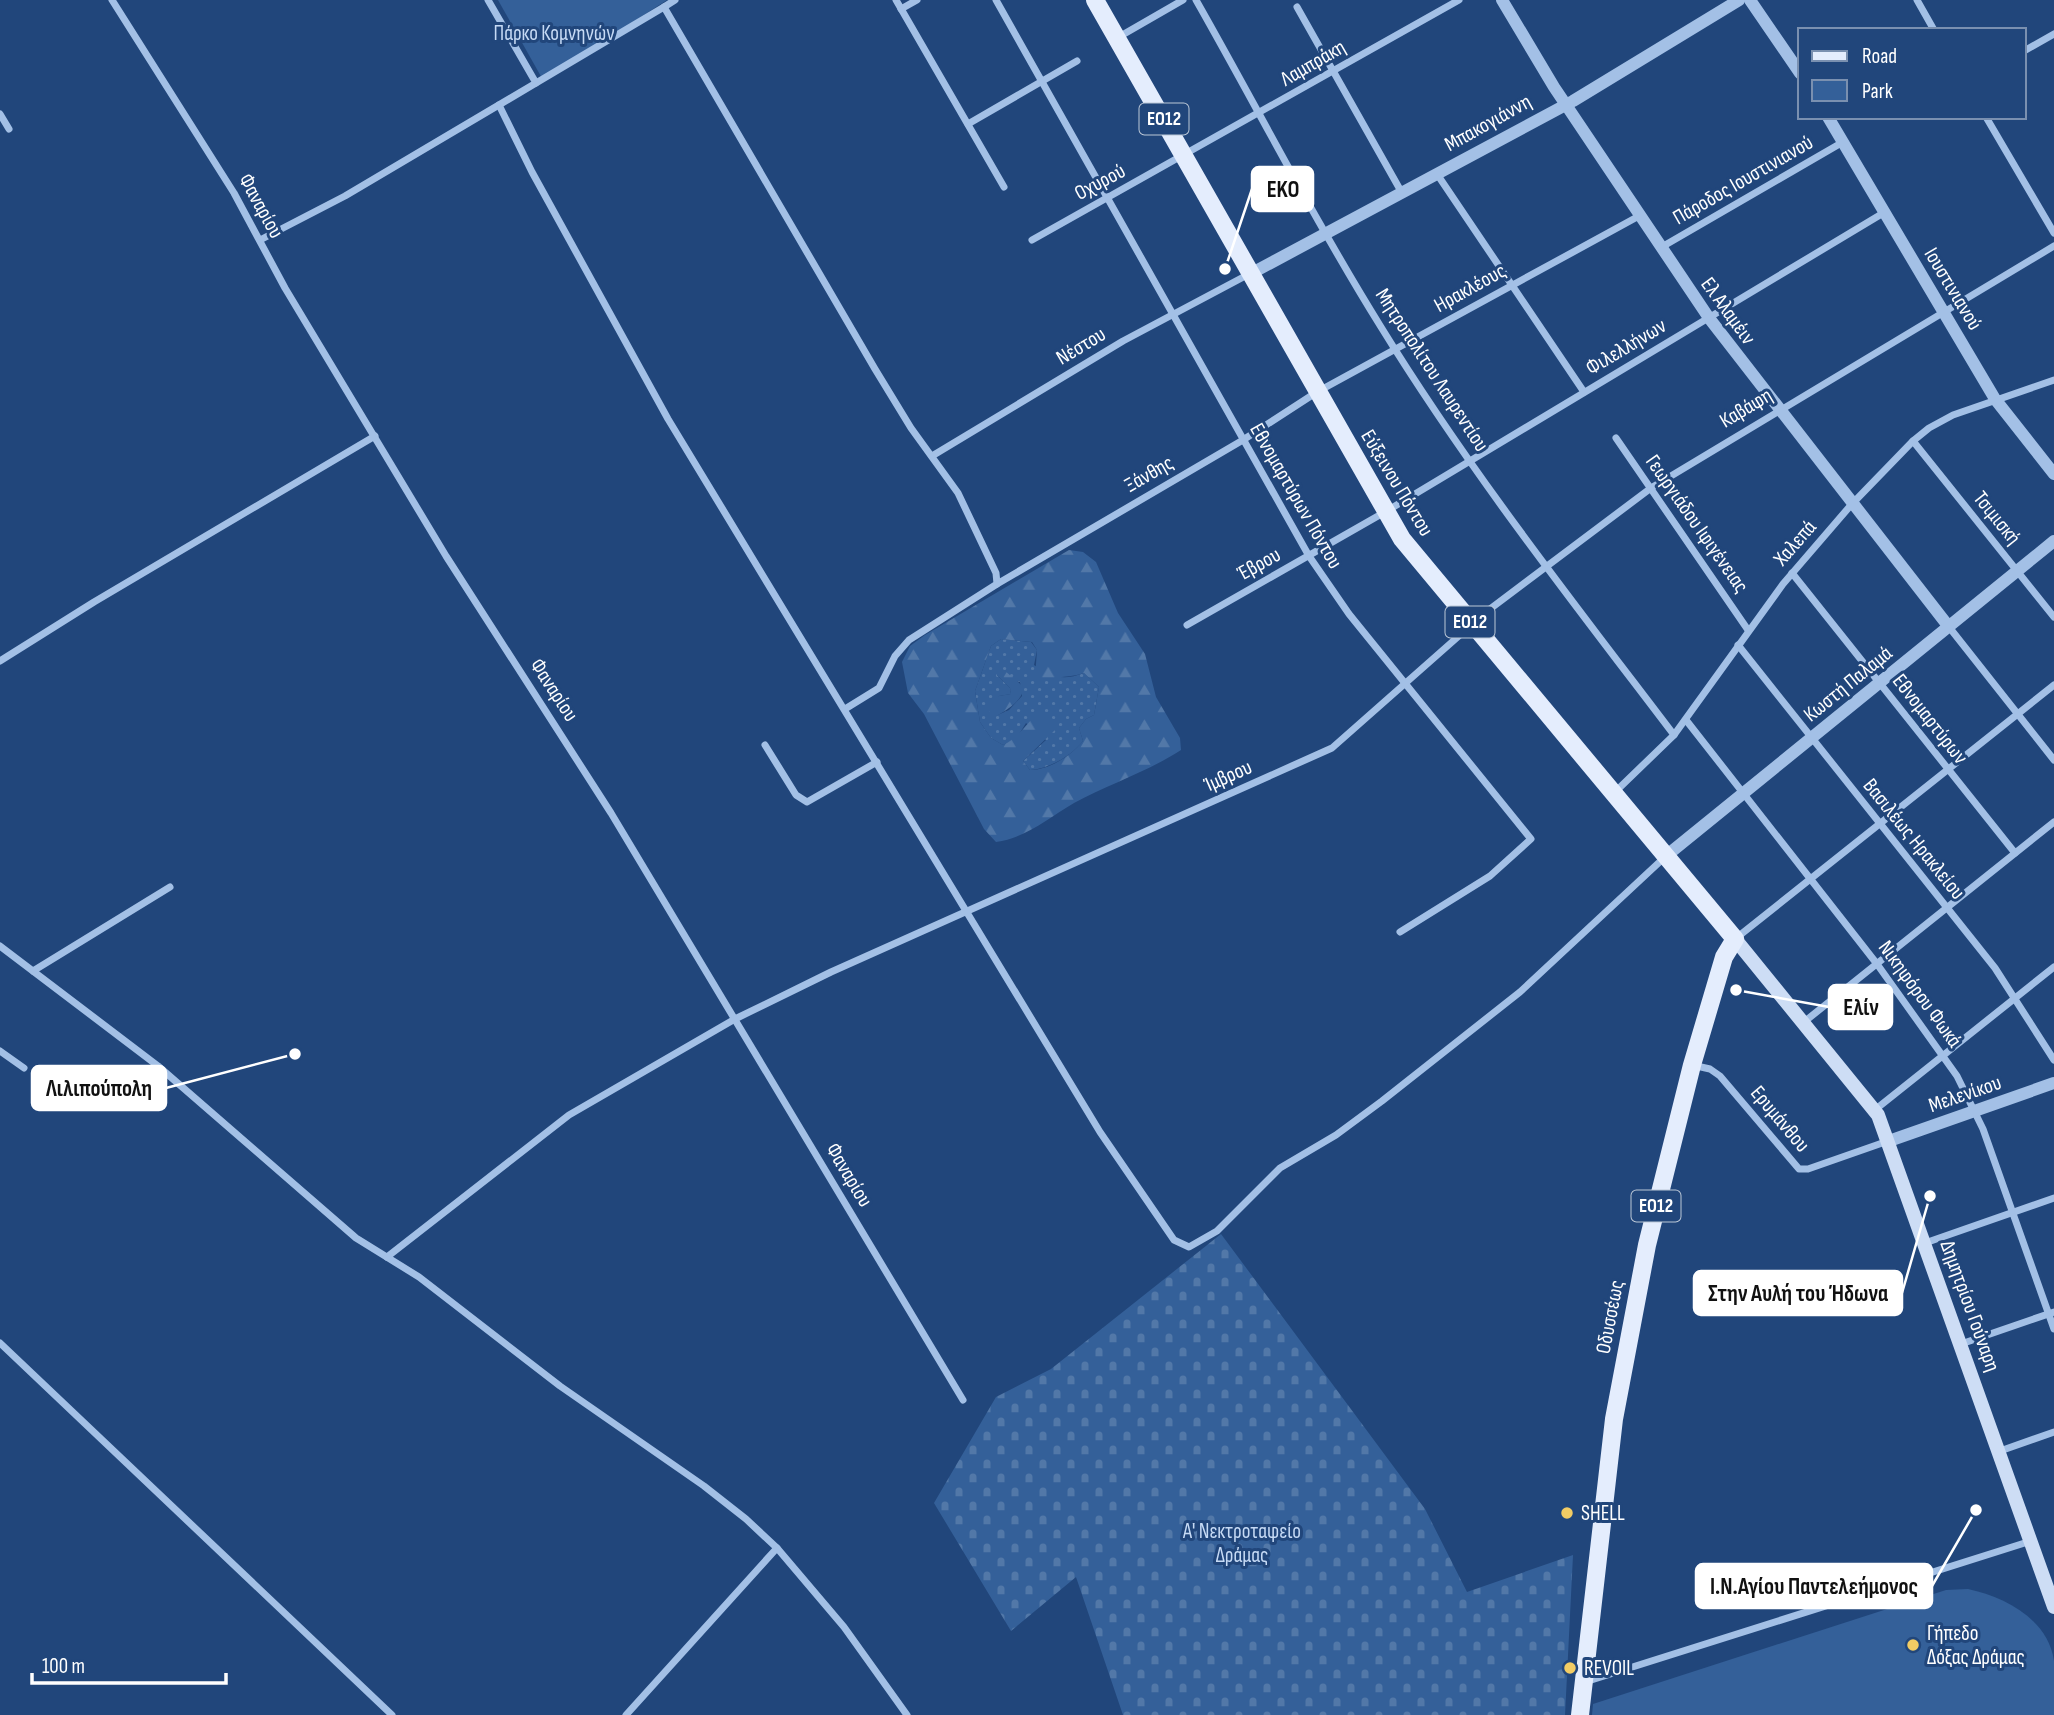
<svg xmlns="http://www.w3.org/2000/svg" width="2054" height="1715" viewBox="0 0 2054 1715" font-family="'Sofia Sans Condensed',sans-serif">
	<style>
		.grass { fill: url(#grass-dots); fill-rule: evenodd }
		.forest { fill: url(#forest-firs); fill-rule: evenodd }
		.cemetery { fill: url(#cemetery-stones) }
		.green { fill: #346099 }
		.lines { fill: none; stroke-linecap: round; stroke-linejoin: round }
		.minor { stroke: #a3c0e6; stroke-width: 7 }
		.tertiary { stroke: #a3c0e6; stroke-width: 12 }
		.secondary { stroke: #cdddf5; stroke-width: 14 }
		.primary { stroke: #e4edfd; stroke-width: 18 }
		.poi-dot { fill: #f2cc64; stroke: #21467b; stroke-width: 2.5 }
		.labels { text-anchor: middle; dominant-baseline: central; stroke-width: 6; stroke-linejoin: round; paint-order: stroke }
		.shield { fill: #21467b; stroke: #bcc8d7; stroke-width: 2 }
		.shield-label { font-size: 19px; font-weight: bold; fill: #fff }
		.park-label { font-size: 21px; fill: #c6daf5; stroke: #21467b }
		.street-label { font-size: 21px; fill: #fff; stroke: #21467b }
		.poi-label { font-size: 21px; fill: #fff; stroke: #21467b; text-anchor: start }
		.leader { fill: none; stroke: #fff; stroke-width: 2.5 }
		.callout-dot { fill: #fff; stroke: #21467b; stroke-width: 2.5 }
		.callout { fill: #fff; stroke: #fff; stroke-width: 2.5 }
		.callout-label { font-size: 23px; text-anchor: middle; font-weight: bold; fill: #111 }
	</style>
	<defs>
		<pattern id="grass-dots" width="8" height="8" patternUnits="userSpaceOnUse" patternTransform="scale(1.75)"><rect width="8" height="8" fill="#346099"/><path d="M2 2h.1M6 6h.1" fill="none" stroke="#5278a8" stroke-width="1.8" stroke-linecap="round"/></pattern>
		<pattern id="forest-firs" width="22" height="20" patternUnits="userSpaceOnUse" patternTransform="scale(1.75)"><rect width="22" height="20" fill="#346099"/><path d="M5 1l3.5 6h-7zM16 11l3.5 6h-7z" fill="#5278a8"/></pattern>
		<pattern id="cemetery-stones" width="16" height="16" patternUnits="userSpaceOnUse" patternTransform="scale(1.75)"><rect width="16" height="16" fill="#346099"/><path d="M2 7V4a2 2 0 0 1 4 0v3zM10 15v-3a2 2 0 0 1 4 0v3z" fill="#5278a8"/></pattern>
	</defs>
	<rect width="100%" height="100%" fill="#21467b"/>
	<!-- grass -->
	<path class="grass" d="M1001,639l30,3 6,8 -3,15c17,12 29,16 50,8l15,14 -5,28 -8,4 -7,9 4,13c-12,15 -34,28 -53,29l-7,-9 23,-21 -20,-17 -10,16 -13,6 -12,-7 -11,-16 -5,-31 16,-45zM1006,672l4,8 10,2 2,14 -13,14 -16,7 6,-21 12,-2 -1,-6 -13,-13z"/>
	<!-- forest -->
	<g class="forest">
		<path d="M1069,550l14,2 13,10 22,51 27,41 11,43 24,41 1,12c-34,22 -72,34 -107,53 -26,15 -48,35 -78,39l-12,-13 -60,-115 -16,-21 -6,-31 8,-16 15,-11zM1001,639l31,3 5,8 -2,28 11,3c11,-6 25,-3 38,-8l15,14 -5,28 -8,4 -7,9 4,13c-12,15 -34,29 -53,29l-7,-9 34,-33 -5,-10 -12,-5c-15,10 -21,25 -37,32l-12,-7 -11,-16 -5,-31 16,-45z"/>
		<path d="M1000,667c5,4 21,17 24,21 -4,16 -18,22 -31,30l-7,-12 13,-10 12,-2 -1,-6 -13,-13 -1,-7z"/>
	</g>
	<!-- cemetery -->
	<polygon class="cemetery" points="1221,1234 1425,1509 1467,1592 1573,1555 1565,1715 1123,1715 1076,1577 1011,1631 934,1503 996,1397 1051,1369"/>
	<!-- green -->
	<g class="green">
		<polygon points="498,0 667,0 543,80"/>
		<path d="M1968,1589c37,8 80,30 86,72 0,17 0,37 0,54h-462l1,-11 353,-114z"/>
	</g>
	<g class="lines">
		<!-- minor -->
		<g class="minor">
			<polyline points="112,0 234,193 285,288 446,556 611,813 963,1400"/>
			<polyline points="675,0 664,7 875,369 911,428 958,493 996,573 997,584 909,640 895,656 879,688 845,709"/>
			<polyline points="896,0 1004,187"/>
			<polyline points="996,0 1309,556 1349,614 1531,839 1490,876 1400,932"/>
			<path d="M1196,0c62,109 119,221 185,327 88,143 192,275 293,408"/>
			<polyline points="1917,0 1934,30"/>
			<polyline points="1297,7 1402,193"/>
			<polyline points="901,9 917,0"/>
			<polyline points="1117,38 1183,0"/>
			<polyline points="2024,51 2054,34"/>
			<polyline points="536,83 664,7"/>
			<polyline points="499,105 532,172 668,419 1100,1132 1174,1240 1189,1247 1217,1231 1280,1168 1336,1135 1382,1101 1520,992 1666,856"/>
			<polyline points="0,114 9,129"/>
			<polyline points="1986,117 2054,233"/>
			<polyline points="968,124 1077,61"/>
			<polyline points="1437,174 1584,392"/>
			<polyline points="260,240 345,196 536,83 488,0"/>
			<polyline points="1032,240 1459,0"/>
			<polyline points="1660,248 1843,142"/>
			<polyline points="1616,438 1748,630"/>
			<polyline points="1913,441 2054,617"/>
			<polyline points="932,456 1123,341 1251,273"/>
			<polyline points="1792,573 2015,853"/>
			<polyline points="997,584 1243,440 1317,392 1639,216"/>
			<polyline points="1187,625 1385,512 1885,212"/>
			<polyline points="1949,627 2054,760"/>
			<polyline points="1738,645 1995,968 2054,1060"/>
			<polyline points="0,661 94,602 375,436"/>
			<polyline points="1686,720 1877,964 1957,1076 1983,1129 2054,1329"/>
			<polyline points="765,745 796,795 807,802 877,762"/>
			<polyline points="1614,793 1674,735 1783,584 1851,505 1913,441 1929,428 1953,415 2054,380"/>
			<polyline points="1735,939 2054,685"/>
			<polyline points="0,946 158,1066 356,1238 419,1277 560,1386 704,1486 746,1519 777,1548 844,1627 907,1715"/>
			<polyline points="33,971 170,887"/>
			<polyline points="1804,1022 2054,822"/>
			<polyline points="0,1051 24,1068"/>
			<polyline points="1692,1065 1710,1069 1720,1076 1799,1169 1808,1169 1888,1141"/>
			<polyline points="1876,1109 2054,967"/>
			<polyline points="1925,1243 2054,1198"/>
			<polyline points="387,1257 569,1115 735,1019 831,972 1332,748 1486,612 1651,488 2054,246"/>
			<polyline points="0,1343 392,1715"/>
			<polyline points="1961,1344 2054,1312"/>
			<polyline points="2000,1451 2054,1432"/>
			<polyline points="1585,1682 2031,1541"/>
			<polyline points="626,1715 777,1548"/>
		</g>
		<!-- tertiary -->
		<g class="tertiary">
			<polyline points="1502,0 1554,87 1709,318 1949,627"/>
			<polyline points="1750,0 1800,73"/>
			<polyline points="1828,117 1995,399 2054,474"/>
			<polyline points="1252,273 1573,101 1739,0"/>
			<polyline points="1666,856 2054,541"/>
			<polyline points="1889,1141 2054,1083"/>
		</g>
		<!-- secondary -->
		<polyline class="secondary" points="1735,939 1878,1115 2054,1607"/>
		<!-- primary -->
		<polyline class="primary" points="1095,0 1402,539 1735,939 1724,957 1692,1065 1647,1245 1614,1419 1580,1715"/>
	</g>
	<!-- markers -->
	<g class="poi-dot">
		<circle cx="1567" cy="1513" r="7"/>
		<circle cx="1913" cy="1645" r="7"/>
		<circle cx="1570" cy="1668" r="7"/>
	</g>
	<g class="labels">
		<!-- shield labels -->
		<g class="shield">
			<rect x="1139.5" y="103.5" width="49" height="31" rx="5"/>
			<rect x="1445.5" y="606.5" width="49" height="31" rx="5"/>
			<rect x="1631.5" y="1190.5" width="49" height="31" rx="5"/>
		</g>
		<g class="shield-label">
			<text x="1164" y="119">ΕΟ12</text>
			<text x="1470" y="622">ΕΟ12</text>
			<text x="1656" y="1206">ΕΟ12</text>
		</g>
		<!-- park labels -->
		<g class="park-label">
			<text x="554" y="33">Πάρκο Κομνηνών</text>
			<text x="1242" y="1531">Α' Νεκτροταφείο<tspan x="1242" dy="24">Δράμας</tspan></text>
		</g>
		<!-- street labels -->
		<g class="street-label">
			<text transform="translate(1313 63) rotate(-30)">Λαμπράκη</text>
			<text transform="translate(1488 123) rotate(-29)">Μπακογιάννη</text>
			<text transform="translate(1743 180) rotate(-30)">Πάροδος Ιουστινιανού</text>
			<text transform="translate(1100 182) rotate(-28)">Οχυρού</text>
			<text transform="translate(261 206) rotate(61)">Φαναρίου</text>
			<text transform="translate(1470 288) rotate(-29)">Ηρακλέους</text>
			<text transform="translate(1953 289) rotate(59)">Ιουστινιανού</text>
			<text transform="translate(1728 311) rotate(54)">Ελ Αλαμέιν</text>
			<text transform="translate(1081 346) rotate(-31)">Νέστου</text>
			<text transform="translate(1626 347) rotate(-31)">Φιλελλήνων</text>
			<text transform="translate(1432 370) rotate(57)">Μητροπολίτου Λαυρεντίου</text>
			<text transform="translate(1746 408) rotate(-31)">Καβάφη</text>
			<text transform="translate(1149 474) rotate(-30)">Ξάνθης</text>
			<text transform="translate(1397 483) rotate(59)">Εύξεινου Πόντου</text>
			<text transform="translate(1296 496) rotate(60)">Εθνομαρτύρων Πόντου</text>
			<text transform="translate(1997 518) rotate(51)">Τσιμισκή</text>
			<text transform="translate(1697 524) rotate(55)">Γεωργιάδου Ιφιγένειας</text>
			<text transform="translate(1795 543) rotate(-49)">Χαλεπά</text>
			<text transform="translate(1259 564) rotate(-29)">Έβρου</text>
			<text transform="translate(1848 684) rotate(-39)">Κωστή Παλαμά</text>
			<text transform="translate(554 690) rotate(57)">Φαναρίου</text>
			<text transform="translate(1930 719) rotate(52)">Εθνομαρτύρων</text>
			<text transform="translate(1228 776) rotate(-24)">Ίμβρου</text>
			<text transform="translate(1914 839) rotate(51)">Βασιλέως Ηρακλείου</text>
			<text transform="translate(1920 994) rotate(54)">Νικηφόρου Φωκά</text>
			<text transform="translate(1965 1094) rotate(-19)">Μελενίκου</text>
			<text transform="translate(1780 1119) rotate(50)">Ερυμάνθου</text>
			<text transform="translate(849 1175) rotate(59)">Φαναρίου</text>
			<text transform="translate(1970 1306) rotate(70)">Δημητρίου Γούναρη</text>
			<text transform="translate(1610 1317) rotate(-79)">Οδυσσέως</text>
		</g>
		<!-- poi labels -->
		<g class="poi-label">
			<text x="1581" y="1513">SHELL</text>
			<text x="1927" y="1633">Γήπεδο<tspan x="1927" dy="24">Δόξας Δράμας</tspan></text>
			<text x="1584" y="1668">REVOIL</text>
		</g>
	</g>
	<!-- callouts -->
	<path class="leader" d="M1225 269L1252 189M1736 990L1829 1007M295 1054L166 1088M1930 1196L1902 1293M1976 1510L1932 1586"/>
	<g class="callout-dot">
		<circle cx="1225" cy="269" r="7"/>
		<circle cx="1736" cy="990" r="7"/>
		<circle cx="295" cy="1054" r="7"/>
		<circle cx="1930" cy="1196" r="7"/>
		<circle cx="1976" cy="1510" r="7"/>
	</g>
	<g class="callout">
		<rect x="1252" y="167" width="61" height="44" rx="7"/>
		<rect x="1829" y="985" width="63" height="44" rx="7"/>
		<rect x="32" y="1066" width="134" height="44" rx="7"/>
		<rect x="1694" y="1271" width="208" height="44" rx="7"/>
		<rect x="1696" y="1564" width="236" height="44" rx="7"/>
	</g>
	<g class="callout-label">
		<text x="1283" y="197">EKO</text>
		<text x="1861" y="1015">Ελίν</text>
		<text x="99" y="1096">Λιλιπούπολη</text>
		<text x="1798" y="1301">Στην Αυλή του Ήδωνα</text>
		<text x="1814" y="1594">Ι.Ν.Αγίου Παντελεήμονος</text>
	</g>
	<!-- legend -->
	<rect x="1798" y="28" width="228" height="91" fill="#21467b" stroke="#7a90b0" stroke-width="2"/>
	<rect x="1812" y="51" width="35" height="10" fill="#e4edfd" stroke="#7a90b0" stroke-width="2"/>
	<text x="1862" y="63" font-size="21" fill="#ffffff">Road</text>
	<rect x="1812" y="80" width="35" height="21" fill="#346099" stroke="#7a90b0" stroke-width="2"/>
	<text x="1862" y="98" font-size="21" fill="#ffffff">Park</text>
	<!-- scale -->
	<path d="M32 1673v10h194v-10" fill="none" stroke="#ffffff" stroke-width="3.5"/>
	<text x="42" y="1673" font-size="21" fill="#ffffff" stroke="#21467b" stroke-width="5" paint-order="stroke">100 m</text>
</svg>
